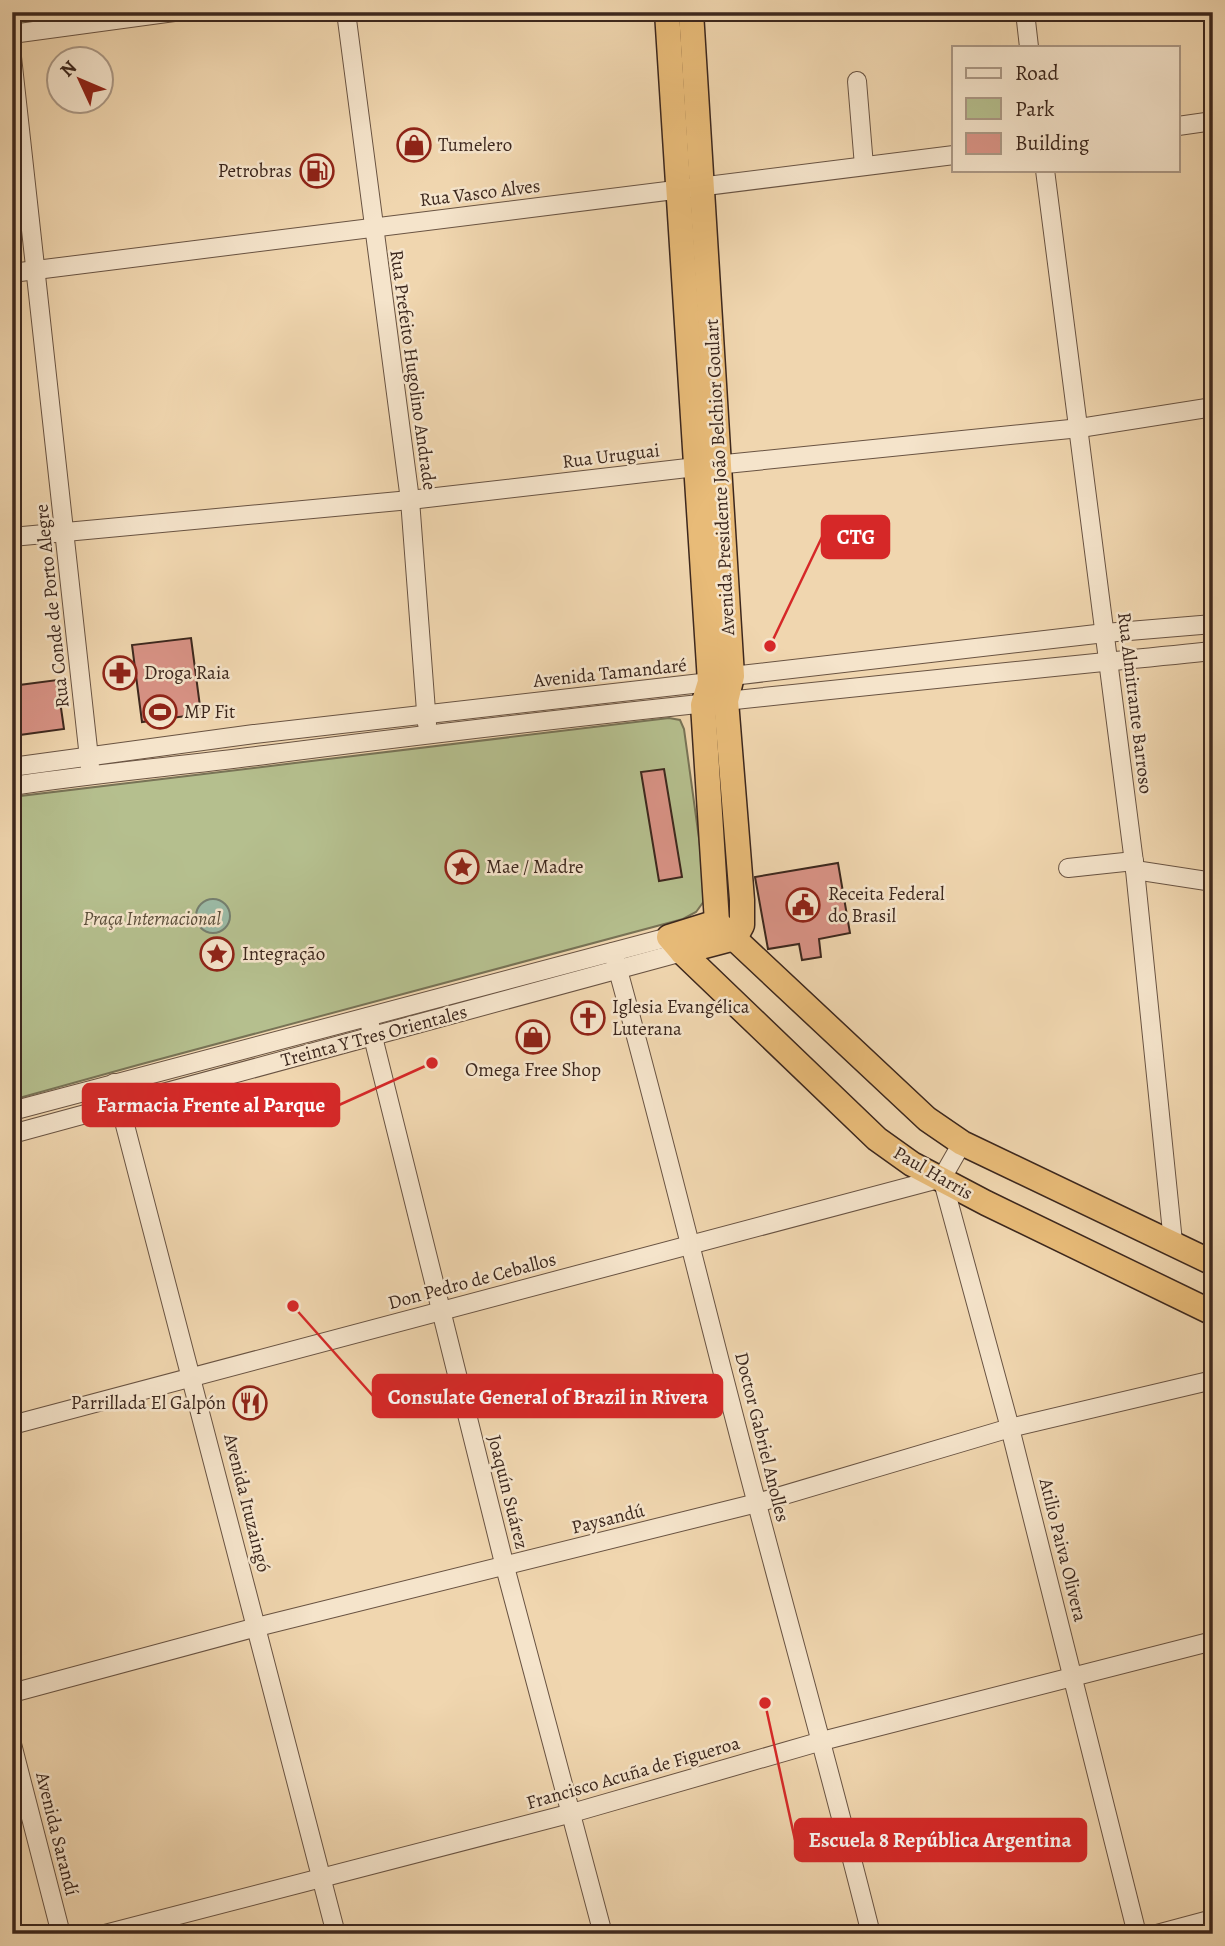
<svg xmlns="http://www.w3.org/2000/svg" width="1225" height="1946" viewBox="0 0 1225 1946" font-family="Alegreya,serif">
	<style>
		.green { fill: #b5bf8e; stroke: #787356; stroke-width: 2 }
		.water { fill: #9bbaa5; stroke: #757f6f; stroke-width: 2 }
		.building { fill: #d99386; stroke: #3c271d; stroke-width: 2 }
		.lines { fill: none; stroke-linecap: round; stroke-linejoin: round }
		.minor-casing { stroke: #695342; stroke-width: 20 }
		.highway-casing { stroke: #3c271d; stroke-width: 27 }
		.minor { stroke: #f5e4cb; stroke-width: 18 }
		.highway { stroke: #e8bb78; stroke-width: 24 }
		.labels { text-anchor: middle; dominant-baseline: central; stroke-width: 5; stroke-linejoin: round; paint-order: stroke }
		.poi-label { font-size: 19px; fill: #3c271d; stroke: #f5e4cb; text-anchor: start }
		.street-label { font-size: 19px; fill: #3c271d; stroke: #f5e4cb }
		.park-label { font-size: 19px; font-style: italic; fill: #5a4d39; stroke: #f5e4cb }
		.leader { fill: none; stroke: #d62828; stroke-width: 2.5 }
		.callout-dot { fill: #d62828; stroke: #f5e4cb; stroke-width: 2.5 }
		.callout { fill: #d62828; stroke: #d62828; stroke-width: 2.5 }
		.callout-label { font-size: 21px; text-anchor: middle; font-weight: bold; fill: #fff }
	</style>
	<rect width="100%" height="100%" fill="#f0d6af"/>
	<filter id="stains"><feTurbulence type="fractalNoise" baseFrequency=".00286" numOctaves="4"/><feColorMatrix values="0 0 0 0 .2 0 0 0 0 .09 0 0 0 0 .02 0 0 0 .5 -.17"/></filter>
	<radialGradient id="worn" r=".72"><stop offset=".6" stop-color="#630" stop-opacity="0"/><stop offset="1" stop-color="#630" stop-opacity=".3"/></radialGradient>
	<!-- green -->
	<g class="green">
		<polygon points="12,12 174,12 12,34"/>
		<polygon points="669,718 680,720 684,729 707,897 696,912 683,919 138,1065 12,1100 12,797"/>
	</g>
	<!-- water -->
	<circle class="water" cx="213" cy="916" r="17"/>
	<!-- building -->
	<g class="building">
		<polygon points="191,638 201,714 142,722 132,645"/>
		<polygon points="57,680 64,729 12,736 12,686"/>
		<polygon points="664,769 682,877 659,881 641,772"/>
		<polygon points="838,863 850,933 819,939 821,957 802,960 799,944 768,949 755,877"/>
	</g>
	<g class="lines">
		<defs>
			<g id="minor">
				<polyline points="346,12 410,500 427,724"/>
				<polyline points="1025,12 1029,47"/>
				<polyline points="12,34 174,12"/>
				<polyline points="12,57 90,767"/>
				<polyline points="857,81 864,166"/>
				<polyline points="1178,126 1213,121"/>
				<polyline points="1045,170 1135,870 1173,1242"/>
				<polyline points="12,273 954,155"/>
				<polyline points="12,537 410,500 696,467 1080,428 1213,407"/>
				<polyline points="12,767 254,734 710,682 732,676 1105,633 1213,624"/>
				<path d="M12,786c84,-13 169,-20 253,-31 315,-41 632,-72 948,-104"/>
				<polyline points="1068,868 1134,861"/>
				<polyline points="1135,870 1213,882"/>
				<path d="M613,952c51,183 95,368 144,552 38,143 78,286 114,430"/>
				<polyline points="368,1017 505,1567 603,1934"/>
				<polyline points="114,1083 336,1934"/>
				<polyline points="12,1111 669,937"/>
				<polyline points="12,1134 682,952"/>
				<polyline points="942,1178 1010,1428 1137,1934"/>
				<polyline points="942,1178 962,1143"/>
				<polyline points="12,1425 942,1178"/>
				<polyline points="12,1693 257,1627 757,1503 1010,1428 1213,1380"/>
				<polyline points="12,1744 61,1934"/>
				<polyline points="105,1934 572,1813 822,1741 1213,1641"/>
				<polyline points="1157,1934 1213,1919"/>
			</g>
			<g id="highway">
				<polyline points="667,12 710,682 703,705 717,922"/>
				<polyline points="691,12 732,676 726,701 742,900 742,925 735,938"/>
				<polyline points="717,922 669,937 682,952 877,1139 912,1164 986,1203 1213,1313"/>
				<polyline points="722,927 927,1119 962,1143 1213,1263"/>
				<polyline points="682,952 735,938"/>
			</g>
		</defs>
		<!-- minor casing -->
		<use href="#minor" class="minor-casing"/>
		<!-- highway casing -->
		<use href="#highway" class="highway-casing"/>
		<!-- minor -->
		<use href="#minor" class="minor"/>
		<!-- highway -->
		<use href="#highway" class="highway"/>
	</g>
	<!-- icons -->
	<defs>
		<symbol id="shop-ring" viewBox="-11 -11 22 22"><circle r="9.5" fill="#f5e4cb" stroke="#8f2418" stroke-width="1.5"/><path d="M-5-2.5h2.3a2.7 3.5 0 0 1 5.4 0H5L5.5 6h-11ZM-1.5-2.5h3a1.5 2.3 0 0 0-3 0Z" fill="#8f2418"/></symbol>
		<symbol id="fuel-ring" viewBox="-11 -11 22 22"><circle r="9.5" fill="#f5e4cb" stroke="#8f2418" stroke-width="1.5"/><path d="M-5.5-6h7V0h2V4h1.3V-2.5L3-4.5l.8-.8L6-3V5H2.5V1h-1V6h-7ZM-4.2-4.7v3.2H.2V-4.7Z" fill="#8f2418"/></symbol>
		<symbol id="pharmacy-ring" viewBox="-11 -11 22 22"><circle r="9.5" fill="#f5e4cb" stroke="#8f2418" stroke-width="1.5"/><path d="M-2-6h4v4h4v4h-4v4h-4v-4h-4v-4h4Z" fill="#8f2418"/></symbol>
		<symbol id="stadium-ring" viewBox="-11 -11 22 22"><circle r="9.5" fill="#f5e4cb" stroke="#8f2418" stroke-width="1.5"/><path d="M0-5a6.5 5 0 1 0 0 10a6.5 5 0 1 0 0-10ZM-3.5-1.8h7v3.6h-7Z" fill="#8f2418"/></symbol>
		<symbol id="sight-ring" viewBox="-11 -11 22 22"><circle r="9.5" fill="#f5e4cb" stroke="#8f2418" stroke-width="1.5"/><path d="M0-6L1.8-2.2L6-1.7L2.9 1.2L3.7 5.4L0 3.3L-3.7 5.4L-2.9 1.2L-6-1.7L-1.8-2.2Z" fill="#8f2418"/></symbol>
		<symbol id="civic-ring" viewBox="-11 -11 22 22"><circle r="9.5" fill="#f5e4cb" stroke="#8f2418" stroke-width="1.5"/><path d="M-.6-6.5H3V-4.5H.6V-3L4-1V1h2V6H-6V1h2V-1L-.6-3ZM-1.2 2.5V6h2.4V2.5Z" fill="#8f2418"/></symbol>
		<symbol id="church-ring" viewBox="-11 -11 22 22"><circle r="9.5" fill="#f5e4cb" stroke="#8f2418" stroke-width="1.5"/><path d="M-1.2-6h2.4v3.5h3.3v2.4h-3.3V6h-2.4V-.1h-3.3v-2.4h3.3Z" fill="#8f2418"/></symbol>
		<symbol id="restaurant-ring" viewBox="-11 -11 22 22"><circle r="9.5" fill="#f5e4cb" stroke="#8f2418" stroke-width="1.5"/><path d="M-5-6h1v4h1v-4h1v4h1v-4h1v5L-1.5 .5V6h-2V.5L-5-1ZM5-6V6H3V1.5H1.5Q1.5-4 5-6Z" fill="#8f2418"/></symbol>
	</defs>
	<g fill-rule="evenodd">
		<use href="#shop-ring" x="395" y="126" width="38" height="38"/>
		<use href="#fuel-ring" x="298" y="152" width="38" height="38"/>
		<use href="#pharmacy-ring" x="101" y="654" width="38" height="38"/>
		<use href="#stadium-ring" x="141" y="693" width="38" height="38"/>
		<use href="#sight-ring" x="443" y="848" width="38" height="38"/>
		<use href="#civic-ring" x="784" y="886" width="38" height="38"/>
		<use href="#sight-ring" x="198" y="935" width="38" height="38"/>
		<use href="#church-ring" x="569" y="999" width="38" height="38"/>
		<use href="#shop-ring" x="514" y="1018" width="38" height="38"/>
		<use href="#restaurant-ring" x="231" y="1384" width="38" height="38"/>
	</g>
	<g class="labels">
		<!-- poi labels -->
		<g class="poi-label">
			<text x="438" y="145">Tumelero</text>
			<text x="292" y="171" text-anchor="end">Petrobras</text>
			<text x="144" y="673">Droga Raia</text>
			<text x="184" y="712">MP Fit</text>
			<text x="486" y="867">Mae / Madre</text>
			<text x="828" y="894">Receita Federal<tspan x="828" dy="22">do Brasil</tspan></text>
			<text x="242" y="954">Integração</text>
			<text x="612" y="1007">Iglesia Evangélica<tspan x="612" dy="22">Luterana</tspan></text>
			<text x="533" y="1070" text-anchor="middle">Omega Free Shop</text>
			<text x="226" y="1403" text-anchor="end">Parrillada El Galpón</text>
		</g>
		<!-- street labels -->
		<g class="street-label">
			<text transform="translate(480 193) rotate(-7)">Rua Vasco Alves</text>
			<text transform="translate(413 370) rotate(82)">Rua Prefeito Hugolino Andrade</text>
			<text transform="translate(611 456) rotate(-7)">Rua Uruguai</text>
			<text transform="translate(720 477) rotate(-93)">Avenida Presidente João Belchior Goulart</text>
			<text transform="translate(52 606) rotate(-96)">Rua Conde de Porto Alegre</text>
			<text transform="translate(610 673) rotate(-6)">Avenida Tamandaré</text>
			<text transform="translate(1135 703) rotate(83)">Rua Almitrante Barroso</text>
			<text transform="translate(374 1036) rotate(-15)">Treinta Y Tres Orientales</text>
			<text transform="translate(933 1173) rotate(30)">Paul Harris</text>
			<text transform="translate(472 1281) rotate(-15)">Don Pedro de Ceballos</text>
			<text transform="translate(762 1437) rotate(76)">Doctor Gabriel Anolles</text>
			<text transform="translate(508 1492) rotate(76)">Joaquín Suárez</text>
			<text transform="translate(247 1503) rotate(76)">Avenida Ituzaingó</text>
			<text transform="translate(608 1519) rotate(-14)">Paysandú</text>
			<text transform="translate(1063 1550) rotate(76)">Atilio Paiva Olivera</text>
			<text transform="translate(633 1773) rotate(-16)">Francisco Acuña de Figueroa</text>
			<text transform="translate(57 1834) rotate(76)">Avenida Sarandí</text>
		</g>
		<!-- park labels -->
		<g class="park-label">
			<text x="152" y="919">Praça Internacional</text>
		</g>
	</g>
	<!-- callouts -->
	<path class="leader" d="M770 646L822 537M432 1063L339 1105M293 1306L373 1396M765 1703L795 1840"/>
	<g class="callout-dot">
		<circle cx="770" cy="646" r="7"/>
		<circle cx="432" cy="1063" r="7"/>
		<circle cx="293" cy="1306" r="7"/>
		<circle cx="765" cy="1703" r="7"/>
	</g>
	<g class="callout">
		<rect x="822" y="516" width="67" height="42" rx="7"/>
		<rect x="83" y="1084" width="256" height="42" rx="7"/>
		<rect x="373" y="1375" width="349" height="42" rx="7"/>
		<rect x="795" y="1819" width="291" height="42" rx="7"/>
	</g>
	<g class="callout-label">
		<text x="856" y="544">CTG</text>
		<text x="211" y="1112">Farmacia Frente al Parque</text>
		<text x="548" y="1404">Consulate General of Brazil in Rivera</text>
		<text x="940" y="1847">Escuela 8 República Argentina</text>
	</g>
	<!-- margin -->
	<rect width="1225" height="1946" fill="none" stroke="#f0d6af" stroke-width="42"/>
	<rect x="14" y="14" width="1197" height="1918" fill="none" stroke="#3c271d" stroke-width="3.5"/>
	<rect x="21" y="21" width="1183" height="1904" fill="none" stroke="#3c271d" stroke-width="2"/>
	<!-- legend -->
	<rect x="952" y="46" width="228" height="126" fill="#f5e4cb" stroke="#ab9885" stroke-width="2"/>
	<rect x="966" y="68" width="35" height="10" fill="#f5e4cb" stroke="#ab9885" stroke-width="2"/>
	<text x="1015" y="80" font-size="21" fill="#3c271d">Road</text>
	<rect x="966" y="98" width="35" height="21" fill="#b5bf8e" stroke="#ab9885" stroke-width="2"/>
	<text x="1015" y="116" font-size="21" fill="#3c271d">Park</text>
	<rect x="966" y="133" width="35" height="21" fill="#d99386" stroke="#ab9885" stroke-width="2"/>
	<text x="1015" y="150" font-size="21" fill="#3c271d">Building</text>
	<!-- north arrow -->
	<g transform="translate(80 80) rotate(314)"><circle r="33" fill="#f5e4cb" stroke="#ab9885" stroke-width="2"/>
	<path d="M0-5L12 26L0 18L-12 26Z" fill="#8f2418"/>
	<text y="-10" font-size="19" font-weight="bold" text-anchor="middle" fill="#3c271d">N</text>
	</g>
	<rect width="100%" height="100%" filter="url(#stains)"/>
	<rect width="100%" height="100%" fill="url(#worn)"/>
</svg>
